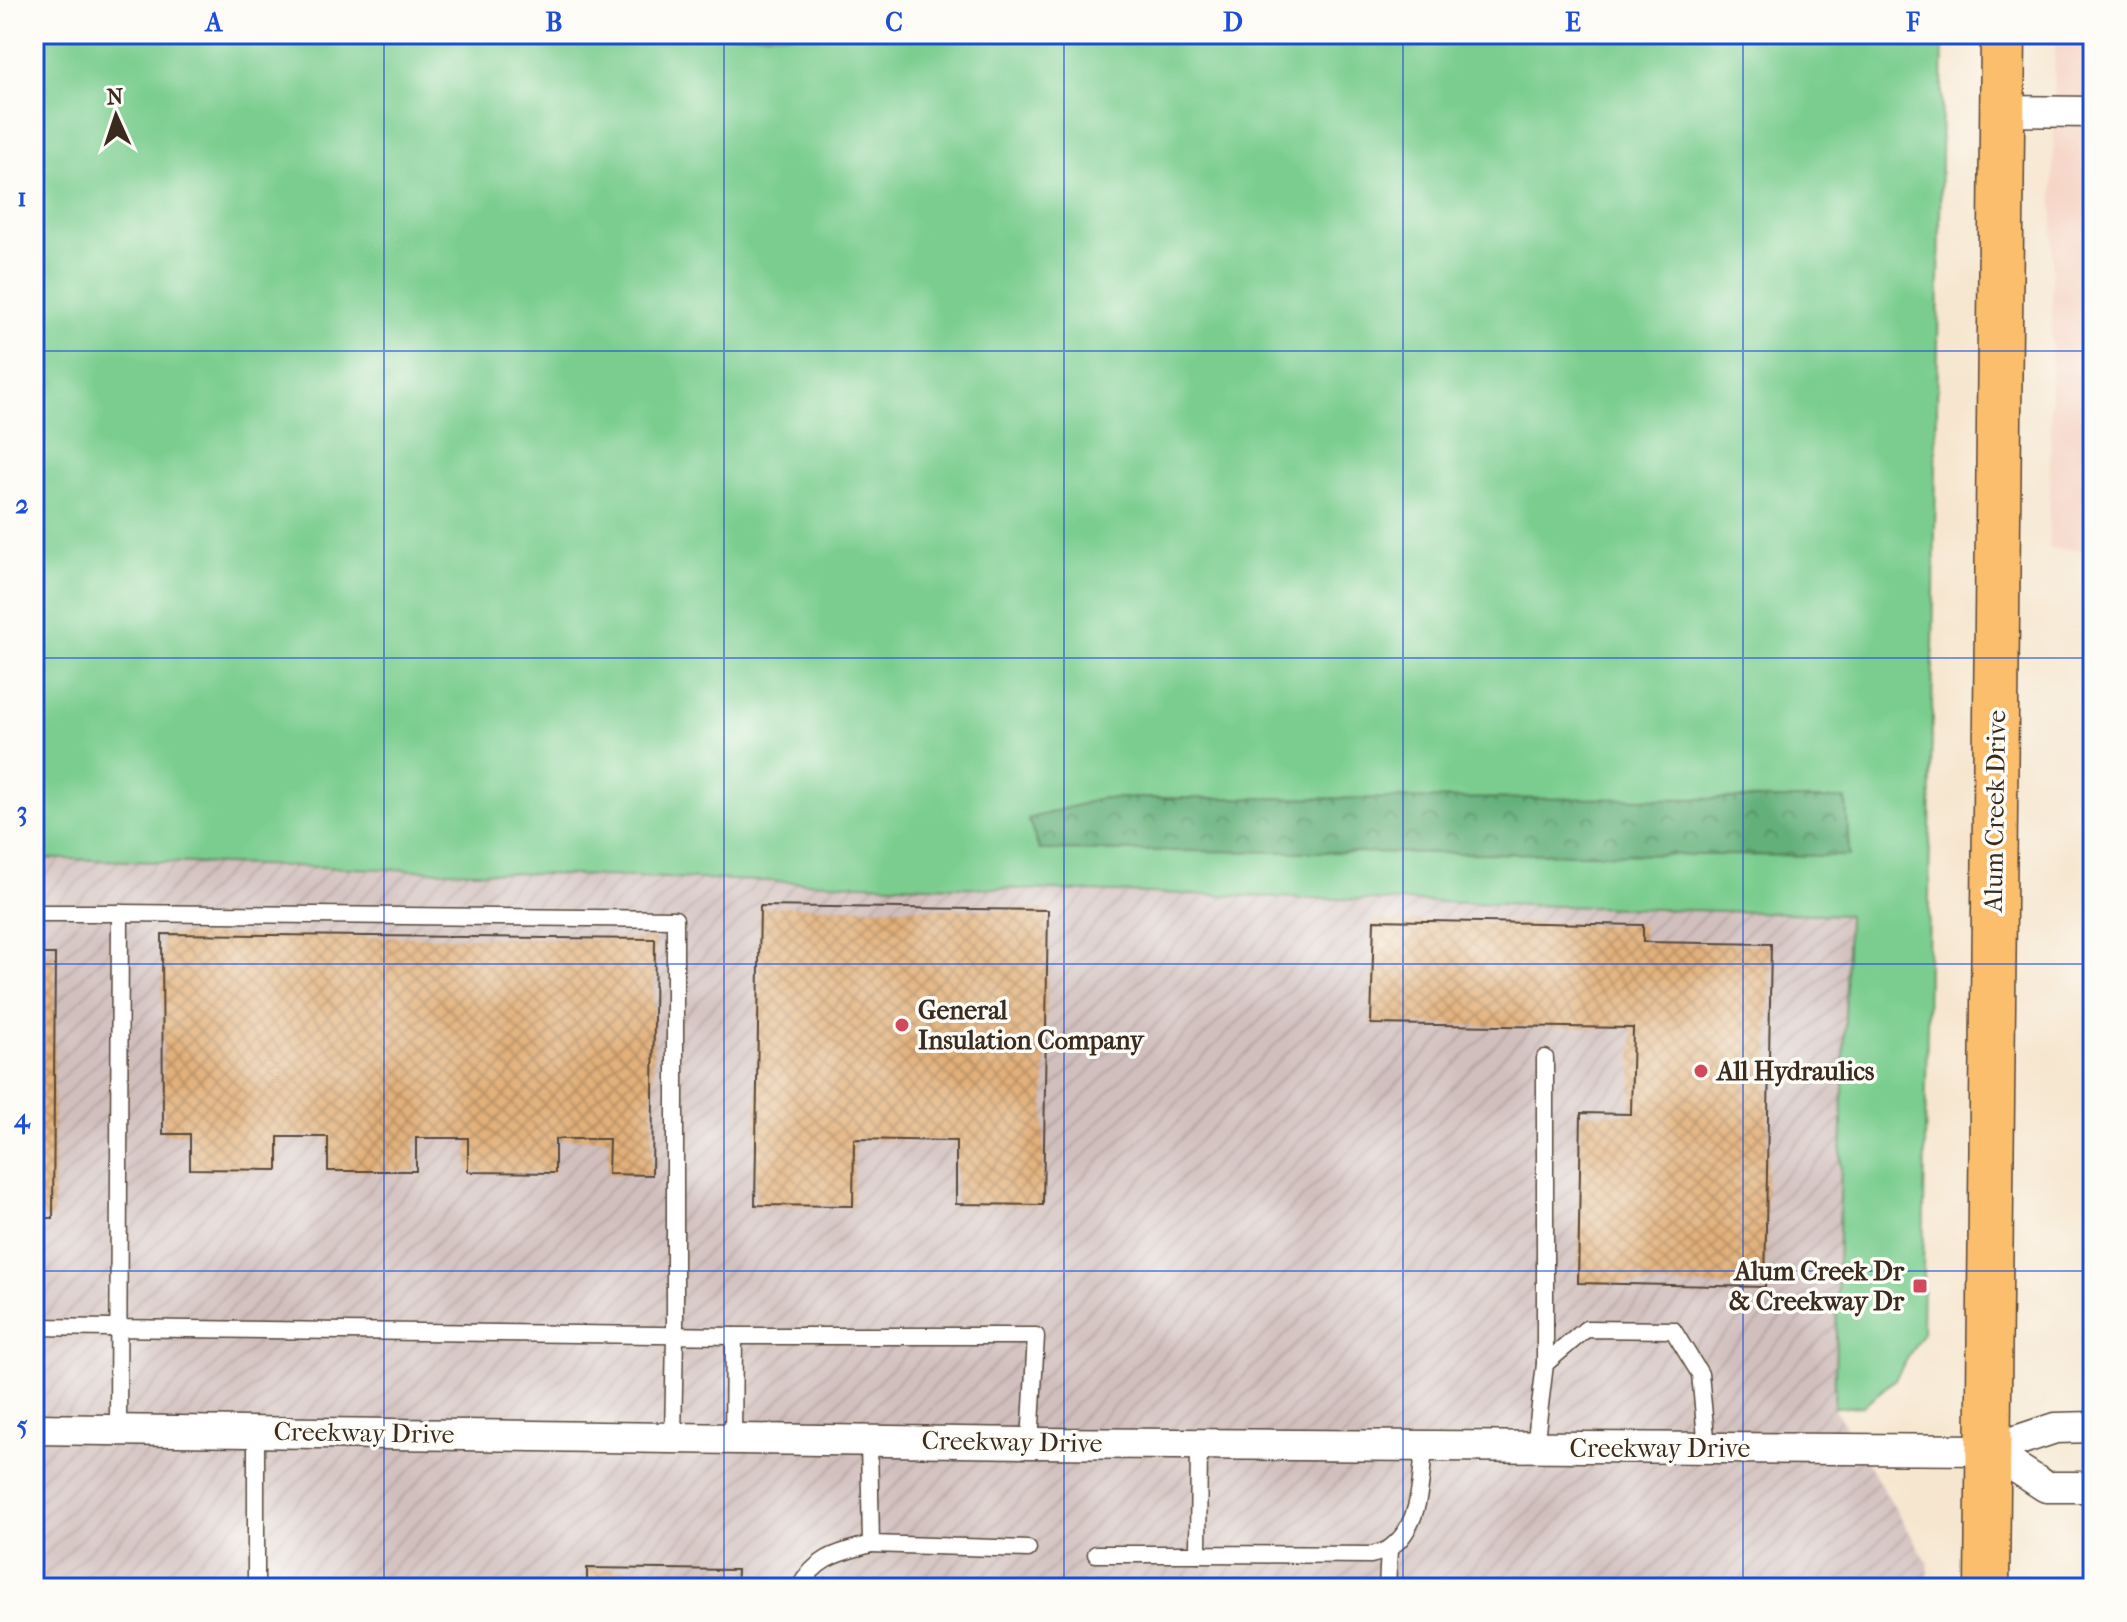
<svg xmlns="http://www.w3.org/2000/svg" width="2127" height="1622" viewBox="0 0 2127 1622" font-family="'IM FELL French Canon',serif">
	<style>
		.built { fill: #f5d2c2 }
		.industrial { fill: url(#industrial-furrows) }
		.green { fill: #7acd8f; stroke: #5a7c56; stroke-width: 2; fill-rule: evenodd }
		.forest { fill: url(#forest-crowns); stroke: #4f6d4c; stroke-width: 2 }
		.building { fill: url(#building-cross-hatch) }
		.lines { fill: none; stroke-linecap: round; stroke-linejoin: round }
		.service-casing { stroke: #574639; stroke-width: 19 }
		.minor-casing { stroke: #574639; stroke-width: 33 }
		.primary-casing { stroke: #574639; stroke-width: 47 }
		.service { stroke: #fff; stroke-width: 16 }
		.minor { stroke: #fff; stroke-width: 30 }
		.primary { stroke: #fabe6d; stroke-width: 44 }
		.grid { fill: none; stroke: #1d4ed8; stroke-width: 2; stroke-opacity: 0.55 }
		.poi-dot { fill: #d1495b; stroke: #fdfcf7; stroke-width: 3 }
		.labels { text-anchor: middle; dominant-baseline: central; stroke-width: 7; stroke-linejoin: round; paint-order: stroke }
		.street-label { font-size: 26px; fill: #3b2a1e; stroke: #fdfcf7 }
		.poi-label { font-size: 26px; font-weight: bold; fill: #3b2a1e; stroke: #fdfcf7; text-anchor: start }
		.neatline { fill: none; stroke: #1d4ed8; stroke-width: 3 }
		.grid-label { font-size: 26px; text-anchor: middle; font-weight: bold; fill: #1d4ed8 }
	</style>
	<defs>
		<pattern id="industrial-furrows" width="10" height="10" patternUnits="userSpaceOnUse" patternTransform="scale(2)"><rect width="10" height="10" fill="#d1bfbd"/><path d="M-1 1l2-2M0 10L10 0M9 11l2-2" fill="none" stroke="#b4a4a2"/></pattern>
		<pattern id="forest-crowns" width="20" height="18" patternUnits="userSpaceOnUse" patternTransform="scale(2)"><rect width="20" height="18" fill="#63b07a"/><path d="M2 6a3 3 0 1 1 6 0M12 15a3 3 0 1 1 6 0" fill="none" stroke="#538f63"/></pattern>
		<pattern id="building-cross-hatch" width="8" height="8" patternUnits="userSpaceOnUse" patternTransform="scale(2)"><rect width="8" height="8" fill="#e2b07a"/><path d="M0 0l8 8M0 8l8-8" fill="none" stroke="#b88f63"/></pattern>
	</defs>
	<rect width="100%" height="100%" fill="#fdfcf7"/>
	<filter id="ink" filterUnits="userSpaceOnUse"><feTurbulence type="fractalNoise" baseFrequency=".0125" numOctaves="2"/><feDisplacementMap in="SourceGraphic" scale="16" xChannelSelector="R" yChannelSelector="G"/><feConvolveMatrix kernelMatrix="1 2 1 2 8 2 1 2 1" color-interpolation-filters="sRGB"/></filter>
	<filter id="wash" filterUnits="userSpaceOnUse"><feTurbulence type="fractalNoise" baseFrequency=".006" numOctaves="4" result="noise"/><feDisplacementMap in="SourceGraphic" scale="32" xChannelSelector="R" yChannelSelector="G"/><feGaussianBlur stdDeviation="1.8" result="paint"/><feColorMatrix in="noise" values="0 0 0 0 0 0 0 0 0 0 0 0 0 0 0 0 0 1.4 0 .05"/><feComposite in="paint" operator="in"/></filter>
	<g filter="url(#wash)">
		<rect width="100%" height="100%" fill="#f6e6cf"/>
		<!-- built -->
		<polygon class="built" points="2055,34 2093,34 2093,550 2049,549"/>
		<!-- industrial -->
		<polygon class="industrial" points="34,858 1848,915 1834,1408 1928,1563 1928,1588 34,1588"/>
		<!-- green -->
		<path class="green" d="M34,34h1909l-21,1300 -27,45 -32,27 -29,2 14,-493 -1814,-57zM1846,799l3,56 -810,-5 -11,-31z"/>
		<!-- forest -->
		<polygon class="forest" points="1103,798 1846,799 1849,856 1040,850 1028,819"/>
		<g id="blocks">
			<!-- building -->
			<g class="building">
				<polygon points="760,906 1048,910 1043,1205 956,1204 956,1141 854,1139 853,1206 755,1205"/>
				<polygon points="1374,920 1643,925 1643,942 1771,944 1765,1287 1578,1283 1581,1113 1631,1114 1633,1028 1371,1024"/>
				<polygon points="162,934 655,939 652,1175 608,1174 609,1139 555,1139 555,1173 468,1172 468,1138 416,1138 416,1171 328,1171 328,1137 278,1137 278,1170 190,1169 190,1134 163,1134"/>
				<polygon points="34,954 55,954 53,1218 34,1218"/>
				<polygon points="587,1568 737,1570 736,1588 587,1588"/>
			</g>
		</g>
	</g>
	<g filter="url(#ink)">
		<use href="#blocks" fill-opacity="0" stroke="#574639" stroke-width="2"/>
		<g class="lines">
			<defs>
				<g id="service">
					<polyline points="34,913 120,913"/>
					<polyline points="34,1327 734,1336"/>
					<polyline points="1545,1364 1545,1058"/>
					<polyline points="118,1430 120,913 675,919 675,1335 673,1438"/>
					<polyline points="733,1438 734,1336 1036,1336 1030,1443"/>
					<polyline points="869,1441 871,1544 1028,1549"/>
					<path d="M1199,1444l-1,110 173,1c6,-2 14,-3 19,-7 31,-22 31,-68 34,-102"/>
					<polyline points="1535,1447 1545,1364 1586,1329 1673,1330 1700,1374 1707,1448"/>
					<polyline points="1096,1554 1198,1554"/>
					<polyline points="256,1588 256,1432"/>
					<path d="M799,1588c18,-32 40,-35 72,-44"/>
					<polyline points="1387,1588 1389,1549"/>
				</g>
				<g id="minor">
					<polyline points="2003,111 2093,112"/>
					<polyline points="34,1429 1030,1443 1989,1450 2055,1428 2093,1427"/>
					<polyline points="1989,1450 2046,1487 2093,1487"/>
				</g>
				<polyline id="primary" points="1987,1588 2003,34"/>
			</defs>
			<!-- service casing -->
			<use href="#service" class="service-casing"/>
			<!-- minor casing -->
			<use href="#minor" class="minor-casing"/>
			<!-- primary casing -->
			<use href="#primary" class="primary-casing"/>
			<!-- service -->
			<use href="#service" class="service"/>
			<!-- minor -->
			<use href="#minor" class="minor"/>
			<!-- primary -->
			<use href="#primary" class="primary"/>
		</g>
	</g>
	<!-- grid -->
	<path class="grid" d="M384,34v1554M724,34v1554M1064,34v1554M1403,34v1554M1743,34v1554M34,351h2059M34,658h2059M34,964h2059M34,1271h2059"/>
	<!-- markers -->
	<g class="poi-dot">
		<circle cx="902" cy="1025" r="8"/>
		<circle cx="1701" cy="1071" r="8"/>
		<rect x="1912" y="1278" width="16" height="16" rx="4"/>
	</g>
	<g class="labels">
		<!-- street labels -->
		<g class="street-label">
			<text transform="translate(1995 811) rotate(-89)">Alum Creek Drive</text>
			<text transform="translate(364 1433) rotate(1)">Creekway Drive</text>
			<text transform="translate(1012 1442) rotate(1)">Creekway Drive</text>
			<text x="1660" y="1448">Creekway Drive</text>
		</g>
		<!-- poi labels -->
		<g class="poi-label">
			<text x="918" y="1010">General<tspan x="918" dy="30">Insulation Company</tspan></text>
			<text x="1717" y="1071">All Hydraulics</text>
			<text x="1904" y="1271" text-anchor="end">Alum Creek Dr<tspan x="1904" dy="30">&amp; Creekway Dr</tspan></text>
		</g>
	</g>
	<!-- margin -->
	<rect width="2127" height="1622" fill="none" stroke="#fdfcf7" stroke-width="88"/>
	<!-- north arrow -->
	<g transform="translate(116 116) rotate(357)" stroke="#fdfcf7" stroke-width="6" paint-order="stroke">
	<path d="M0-6L14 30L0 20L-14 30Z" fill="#3b2a1e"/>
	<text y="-12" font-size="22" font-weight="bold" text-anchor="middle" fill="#3b2a1e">N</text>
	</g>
	<rect x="44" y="44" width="2039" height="1534" class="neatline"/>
	<g class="grid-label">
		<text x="214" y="31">A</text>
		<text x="554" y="31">B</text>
		<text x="894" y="31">C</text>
		<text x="1233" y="31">D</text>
		<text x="1573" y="31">E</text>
		<text x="1913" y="31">F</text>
		<text x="22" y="206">1</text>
		<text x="22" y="513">2</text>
		<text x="22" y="820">3</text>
		<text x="22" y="1127">4</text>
		<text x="22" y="1434">5</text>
	</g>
</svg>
